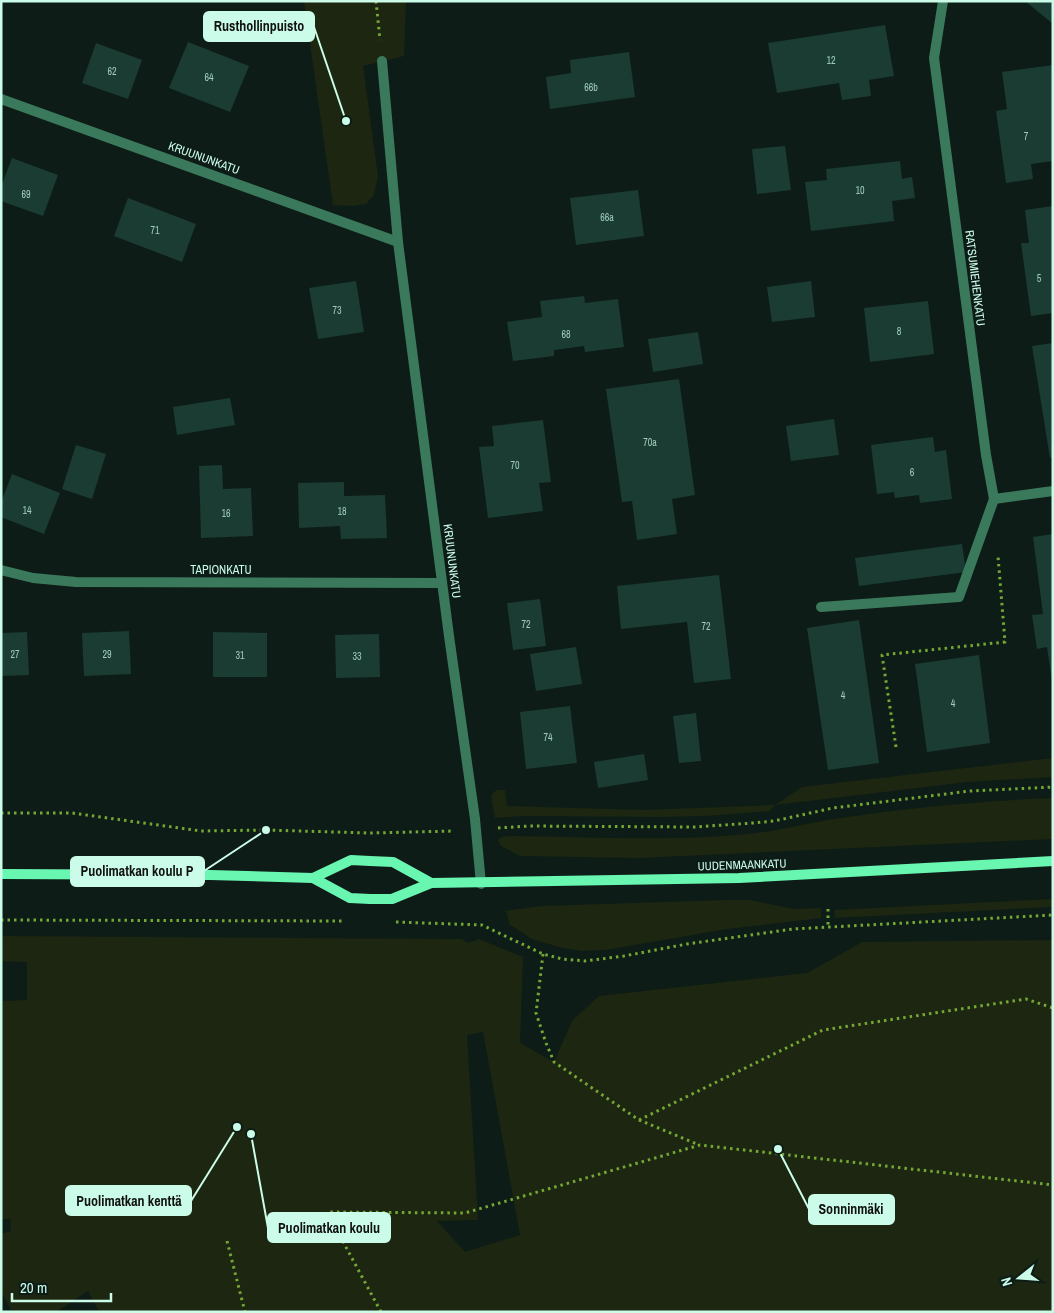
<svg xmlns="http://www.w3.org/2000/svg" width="1054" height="1313" viewBox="0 0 1054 1313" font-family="'Archivo Narrow',sans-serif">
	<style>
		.green { fill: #1c2610; fill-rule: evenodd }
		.building { fill: #1a3c32 }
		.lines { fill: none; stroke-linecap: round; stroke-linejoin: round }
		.path { stroke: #75a734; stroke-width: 3; stroke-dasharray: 2.5 4; stroke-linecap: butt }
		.service { stroke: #3a795b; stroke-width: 10 }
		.minor { stroke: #3a795b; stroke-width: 10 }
		.secondary { stroke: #68f6b1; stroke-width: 10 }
		.labels { text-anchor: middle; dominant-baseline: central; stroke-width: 4; stroke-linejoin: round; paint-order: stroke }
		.number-label { font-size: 10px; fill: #9fccbb }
		.street-label { font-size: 12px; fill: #cbfce9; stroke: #0d1c17 }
		.leader { fill: none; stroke: #cbfce9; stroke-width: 2 }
		.callout-dot { fill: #cbfce9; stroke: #0d1c17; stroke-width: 2 }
		.callout { fill: #cbfce9; stroke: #cbfce9; stroke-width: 2 }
		.callout-label { font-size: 14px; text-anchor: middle; font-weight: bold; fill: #111 }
	</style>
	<rect width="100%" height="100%" fill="#0d1c17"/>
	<!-- green -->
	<g class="green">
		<polygon points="304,1 406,1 404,56 363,66 378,176 374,195 366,204 353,206 333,205"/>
		<polygon points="1053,758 1053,777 967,782 775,805 770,811 706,816 661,817 524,816 495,818 491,796 496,790 505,790 507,806 643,810 775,805 802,787"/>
		<path d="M1053,798v41l-414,19 -119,-2 -19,-10 -3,-6 3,-3 10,-1c81,1 164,6 245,-3 27,-3 52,-10 78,-14 72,-11 146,-18 219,-21z"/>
		<polygon points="1053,899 1053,907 835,918 834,910"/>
		<polygon points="726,900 749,900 794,909 821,908 821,918 727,929 606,950 582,951 562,948 532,939 509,924 508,916 505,911 542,906"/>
		<path d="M1,936l461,3 6,4 11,-4 44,18 -3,86 34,19 18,-41 27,-25 208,-23 55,-31 191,-2v372h-954l-11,-21 -32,21h-44l-11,-21v-57l10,-3 -1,-12h-9v-218l26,-1v-38l-26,-1zM483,1032l37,203 -55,17 -28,-31 41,-1 -11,-185z"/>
	</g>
	<!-- building -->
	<g class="building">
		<polygon points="1025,1 1053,1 1053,24"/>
		<polygon points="885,25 894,76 869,80 871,96 842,100 839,83 777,93 768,43"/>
		<polygon points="188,42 249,66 230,112 169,88"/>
		<polygon points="96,43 142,60 128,99 82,83"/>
		<polygon points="629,52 635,97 550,109 546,77 571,73 570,60"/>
		<polygon points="1053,65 1053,161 1031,164 1033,179 1006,183 996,111 1007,109 1002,72"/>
		<polygon points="785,146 791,190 757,194 752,149"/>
		<polygon points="12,158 58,175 43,216 1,201 1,187"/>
		<polygon points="900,161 902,179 912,177 915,198 892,201 894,221 811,231 805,182 827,180 826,169"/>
		<polygon points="638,190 644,236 576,245 570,198"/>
		<polygon points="128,198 196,224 182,262 114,236"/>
		<polygon points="1053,206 1053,313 1031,316 1021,243 1029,243 1025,210"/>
		<polygon points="356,281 364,332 318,339 309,288"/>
		<polygon points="811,281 815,317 772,322 767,287"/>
		<polygon points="584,296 585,303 618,299 624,347 585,352 584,346 554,350 554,356 513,361 507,322 542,317 540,301"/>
		<polygon points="928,301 934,354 870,362 864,308"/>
		<polygon points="698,332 703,364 653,372 648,339"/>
		<polygon points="1053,343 1053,457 1050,458 1032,346"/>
		<polygon points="679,379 695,495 672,499 677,534 637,540 632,501 622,502 606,389"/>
		<polygon points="230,398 235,425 177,435 173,407"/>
		<polygon points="834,419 839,455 791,461 786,426"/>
		<polygon points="543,420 551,482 539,483 543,511 488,518 479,447 494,446 492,426"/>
		<polygon points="933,437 935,452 946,450 952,499 920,503 919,495 895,498 894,492 877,494 871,445"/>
		<polygon points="76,445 106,454 92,499 62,489"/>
		<polygon points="222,465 223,489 251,488 253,536 201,538 199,466"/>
		<polygon points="12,474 60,493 44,534 1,517 1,502"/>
		<polygon points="344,482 344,496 385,495 387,538 341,539 340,526 299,528 298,483"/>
		<polygon points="1053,534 1053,681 1052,681 1047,647 1037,649 1032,615 1043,614 1033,537"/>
		<polygon points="962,544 966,572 859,586 855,558"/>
		<polygon points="719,575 731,679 694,683 687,622 621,629 617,586"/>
		<polygon points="540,599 546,646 513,650 507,603"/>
		<polygon points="859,620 879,763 828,770 807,628"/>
		<polygon points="129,631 131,674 84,676 82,633"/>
		<polygon points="27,632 29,675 1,676 1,633"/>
		<polygon points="213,632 267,633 267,677 213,677"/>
		<polygon points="379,634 380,677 336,678 335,635"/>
		<polygon points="576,647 582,684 536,691 530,654"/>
		<polygon points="979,655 990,743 927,752 915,664"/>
		<polygon points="570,706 577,763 526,769 520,712"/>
		<polygon points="696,713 701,761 679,763 673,716"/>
		<polygon points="644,754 648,780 598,788 594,762"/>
	</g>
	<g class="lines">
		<!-- path -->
		<g class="path">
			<polyline points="376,1 380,40"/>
			<polyline points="896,747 882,655 1005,642 998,556"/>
			<polyline points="1,813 72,813 201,831 266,830 370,833 454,831"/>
			<polyline points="498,828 529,826 694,827 753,823 774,821 833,808 970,791 1053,787"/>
			<polyline points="828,909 828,927"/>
			<polyline points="1,920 345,921"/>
			<polyline points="396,922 482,925 543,954 562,959 585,961 624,956 687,944 793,929 1053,915"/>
			<polyline points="543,954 536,1013 546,1043 554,1062 639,1120 699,1145"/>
			<polyline points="639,1120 823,1030 1026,999 1053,1008"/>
			<polyline points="227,1241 245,1312"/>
			<polyline points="381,1312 327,1212 465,1213 700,1145 1053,1185"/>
		</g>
		<!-- service -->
		<polyline class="service" points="821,607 959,597 994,499"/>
		<!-- minor -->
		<g class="minor">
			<polyline points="943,1 934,58 986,455 994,499 1053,491"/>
			<polyline points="382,61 398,242 449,636 475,819 481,884"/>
			<polyline points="1,99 398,242"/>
			<polyline points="1,570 33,578 76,582 442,583"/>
		</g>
		<!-- secondary -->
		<g class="secondary">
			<polyline points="1,874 210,875 313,878 350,898 370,899 392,899 431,883 739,878 1053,861"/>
			<polyline points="313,878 351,860 370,861 393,862 431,883"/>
		</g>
	</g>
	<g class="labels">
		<!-- number labels -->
		<g class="number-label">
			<text x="831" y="60">12</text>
			<text x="112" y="71">62</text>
			<text x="209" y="77">64</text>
			<text x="591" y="87">66b</text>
			<text x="1026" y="136">7</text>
			<text x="860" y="190">10</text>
			<text x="26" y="194">69</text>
			<text x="607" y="217">66a</text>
			<text x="155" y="230">71</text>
			<text x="1039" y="278">5</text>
			<text x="337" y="310">73</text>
			<text x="899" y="331">8</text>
			<text x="566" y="334">68</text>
			<text x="650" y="442">70a</text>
			<text x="515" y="465">70</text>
			<text x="912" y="472">6</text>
			<text x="27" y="510">14</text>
			<text x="342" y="511">18</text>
			<text x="226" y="513">16</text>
			<text x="526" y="624">72</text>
			<text x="706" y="626">72</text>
			<text x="15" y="654">27</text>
			<text x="107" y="654">29</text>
			<text x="240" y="655">31</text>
			<text x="357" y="656">33</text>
			<text x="843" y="695">4</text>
			<text x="953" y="703">4</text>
			<text x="548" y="737">74</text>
		</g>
		<!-- street labels -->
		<g class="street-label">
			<text transform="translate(204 158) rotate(20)">KRUUNUNKATU</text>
			<text transform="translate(975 278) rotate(83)">RATSUMIEHENKATU</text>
			<text transform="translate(452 561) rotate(83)">KRUUNUNKATU</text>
			<text x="221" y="570">TAPIONKATU</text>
			<text transform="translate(742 865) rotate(-2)">UUDENMAANKATU</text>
		</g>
	</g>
	<!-- callouts -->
	<path class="leader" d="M346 121L314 27M266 830L204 871M237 1127L191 1201M778 1149L809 1209M251 1134L268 1228"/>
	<g class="callout-dot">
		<circle cx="346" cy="121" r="5"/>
		<circle cx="266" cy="830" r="5"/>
		<circle cx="237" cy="1127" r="5"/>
		<circle cx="778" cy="1149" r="5"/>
		<circle cx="251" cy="1134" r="5"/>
	</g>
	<g class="callout">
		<rect x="204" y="12" width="110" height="29" rx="5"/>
		<rect x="71" y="857" width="133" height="29" rx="5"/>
		<rect x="66" y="1186" width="125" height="29" rx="5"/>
		<rect x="809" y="1195" width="85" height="29" rx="5"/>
		<rect x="268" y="1213" width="122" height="29" rx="5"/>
	</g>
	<g class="callout-label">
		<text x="259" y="31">Rusthollinpuisto</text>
		<text x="137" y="876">Puolimatkan koulu P</text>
		<text x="129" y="1206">Puolimatkan kenttä</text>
		<text x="851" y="1214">Sonninmäki</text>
		<text x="329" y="1233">Puolimatkan koulu</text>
	</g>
	<!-- border -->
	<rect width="1054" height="1313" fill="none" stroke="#cbfce9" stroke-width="5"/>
	<!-- north arrow -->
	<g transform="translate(1019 1278) rotate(253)" stroke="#0d1c17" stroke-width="4" paint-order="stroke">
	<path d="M0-4L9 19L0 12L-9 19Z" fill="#cbfce9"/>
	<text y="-8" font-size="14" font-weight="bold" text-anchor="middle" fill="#cbfce9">N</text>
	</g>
	<!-- scale -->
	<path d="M12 1293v8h99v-8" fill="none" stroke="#cbfce9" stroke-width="2.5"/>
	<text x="20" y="1293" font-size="15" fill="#cbfce9" stroke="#0d1c17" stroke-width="4" paint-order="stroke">20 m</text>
</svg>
